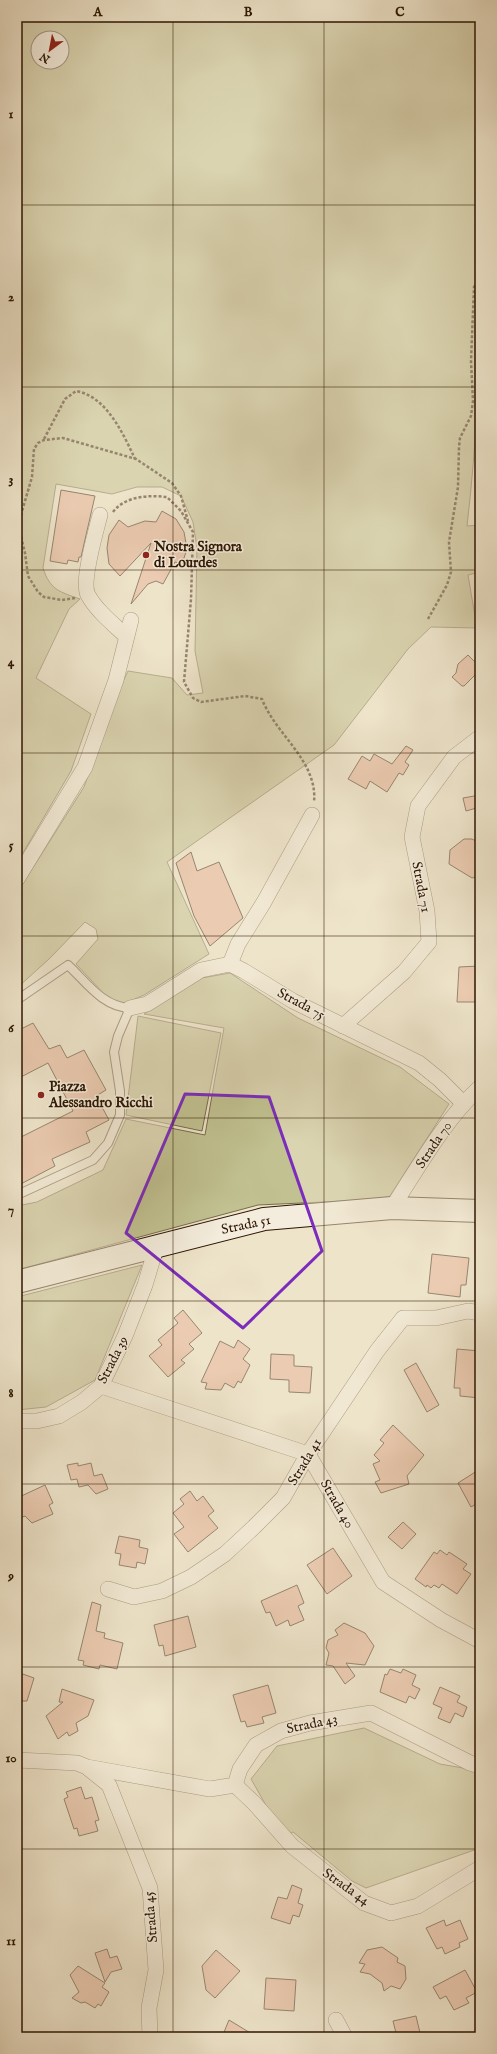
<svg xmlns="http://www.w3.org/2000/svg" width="497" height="2054" viewBox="0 0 497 2054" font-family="'IM FELL English',serif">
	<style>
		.green { fill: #c1c191; stroke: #766b4a; fill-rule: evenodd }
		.building { fill: #e6ae92; stroke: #2c1502 }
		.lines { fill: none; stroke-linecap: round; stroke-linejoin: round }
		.lane-casing { stroke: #5c4934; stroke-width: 10 }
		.street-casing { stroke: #5c4934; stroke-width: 16 }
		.secondary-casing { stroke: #2c1502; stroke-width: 24 }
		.path { stroke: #2c1502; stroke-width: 2.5; stroke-dasharray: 3 2; stroke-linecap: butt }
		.lane { stroke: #f4eddd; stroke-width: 8 }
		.street { stroke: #f4eddd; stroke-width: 15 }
		.secondary { stroke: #f4eddd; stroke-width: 22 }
		.marked { fill: none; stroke: #7b2cbf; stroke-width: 3; stroke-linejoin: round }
		.grid { fill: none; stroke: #2c1502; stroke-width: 1; stroke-opacity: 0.55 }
		.poi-dot { fill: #8f2418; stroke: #f4eddd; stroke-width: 1.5 }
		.labels { text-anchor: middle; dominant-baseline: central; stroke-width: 3; stroke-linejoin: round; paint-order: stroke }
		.poi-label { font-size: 14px; font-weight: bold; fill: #2c1502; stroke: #f4eddd; text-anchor: start }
		.street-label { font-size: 14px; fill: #2c1502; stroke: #f4eddd }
		.neatline { fill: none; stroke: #2c1502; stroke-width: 1.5 }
		.grid-label { font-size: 13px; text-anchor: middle; font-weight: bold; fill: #2c1502 }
	</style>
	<rect width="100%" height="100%" fill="#eee4ca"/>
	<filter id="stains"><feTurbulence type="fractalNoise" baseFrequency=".005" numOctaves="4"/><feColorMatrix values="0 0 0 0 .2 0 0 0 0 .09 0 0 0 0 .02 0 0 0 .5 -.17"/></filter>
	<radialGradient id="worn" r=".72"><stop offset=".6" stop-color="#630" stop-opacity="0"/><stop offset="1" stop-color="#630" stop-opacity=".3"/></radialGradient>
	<!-- green -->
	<g class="green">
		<path d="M17,17h463c0,169 7,340 -13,509l13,-1v47l-12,3 9,53 -46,-1 -23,22 -74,96 -167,117 42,92 -65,41 -19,8 -8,-1 -11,-6 -30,-32 22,-25 -2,-10 -11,-7 -36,37 -32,29v-95l67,-106 34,-94 10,-22 44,7 15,17 16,-2 -8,-42 2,-103 -4,-26 -12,-26 -19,-9h-25l-25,7 -56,-10 -13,84c7,22 17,24 37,31l-11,10 -33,69 55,36 -20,57 -54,92zM38,38h24v24h-24z"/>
		<polygon points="230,973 298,1018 400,1067 449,1104 388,1199 258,1205 17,1270 17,1206 37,1202 103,1170 126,1119 205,1135 224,1028 144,1014 202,978"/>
		<polygon points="138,1016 221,1033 202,1131 126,1115"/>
		<polygon points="142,1265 95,1380 46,1407 17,1410 17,1297"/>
		<polygon points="364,1728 440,1764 480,1771 480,1848 366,1888 352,1881 293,1832 284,1837 251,1779 277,1746"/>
	</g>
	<!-- building -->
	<g class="building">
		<polygon points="61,490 95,496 81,557 79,557 78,562 68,560 67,564 50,561"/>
		<polygon points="162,511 176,519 184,532 187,549 182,564 175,562 163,584 156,581 148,584 131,604 151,543 120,576 109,564 107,548 109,535 119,520 128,527 145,521 156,522"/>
		<polygon points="468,655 480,667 480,670 464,686 462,686 452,677 456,673 458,664"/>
		<polygon points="406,746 413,750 405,762 409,765 403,775 399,773 387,792 370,781 366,789 348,779 362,756 370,761 374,754 392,764"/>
		<polygon points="480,795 480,807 466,811 463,798"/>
		<polygon points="464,839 472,839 480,843 480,876 472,878 449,864 450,850"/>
		<polygon points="191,852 197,871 219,862 243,918 210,946 194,916 176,863"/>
		<polygon points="480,966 480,1002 457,1002 459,967"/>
		<polygon points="33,1023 49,1049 60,1045 67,1058 84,1050 106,1090 96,1096 109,1120 86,1132 90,1142 52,1159 55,1166 17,1186 17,1139 73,1111 48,1063 17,1079 17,1031"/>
		<polygon points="432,1254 469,1258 466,1285 461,1285 460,1297 428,1293"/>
		<polygon points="183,1310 202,1333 189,1344 194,1349 181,1360 185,1363 168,1377 149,1356 162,1345 158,1340 178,1323 174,1318"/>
		<polygon points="238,1340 250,1349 243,1359 250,1365 241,1383 238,1381 234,1388 225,1383 221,1390 205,1389 207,1383 201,1382 220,1341 234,1348"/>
		<polygon points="457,1349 480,1351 480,1398 460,1396 460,1388 454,1388"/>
		<polygon points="271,1354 294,1355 294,1366 312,1367 310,1393 289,1392 289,1380 270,1379"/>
		<polygon points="416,1363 439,1405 427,1412 404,1370"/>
		<polygon points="393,1425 424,1455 407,1476 409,1484 381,1493 375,1482 380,1480 373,1464 380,1461 374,1455 384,1443 380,1440"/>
		<polygon points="78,1463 78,1466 91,1463 94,1476 102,1474 108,1489 96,1494 88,1485 79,1487 77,1479 71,1480 67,1465"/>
		<polygon points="480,1469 480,1502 471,1507 458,1483"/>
		<polygon points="45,1485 53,1503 49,1505 53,1514 32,1523 25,1516 20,1518 17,1509 17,1498"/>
		<polygon points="190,1491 197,1501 203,1496 214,1511 208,1516 218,1528 188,1552 174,1534 184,1527 173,1513 184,1504 180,1499"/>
		<polygon points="403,1522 416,1534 402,1549 388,1537"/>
		<polygon points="119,1536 140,1540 139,1547 148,1549 145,1564 137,1562 136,1568 119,1565 121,1554 115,1553"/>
		<polygon points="333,1548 352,1576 327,1594 307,1565"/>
		<polygon points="440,1550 447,1555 449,1552 467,1564 463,1569 471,1574 457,1594 442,1584 439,1588 434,1585 431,1588 427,1585 426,1587 415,1579 434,1552 437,1554"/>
		<polygon points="297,1585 304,1603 298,1606 304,1620 290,1626 288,1620 276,1626 270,1612 266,1613 261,1601"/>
		<polygon points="92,1602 101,1605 96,1631 105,1633 104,1638 123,1643 117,1669 100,1665 99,1669 83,1665 84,1661 78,1660"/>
		<polygon points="188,1616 196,1647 165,1656 163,1645 159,1646 154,1625"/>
		<polygon points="344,1623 365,1633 374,1646 365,1665 346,1663 355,1676 345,1684 333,1666 326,1665 329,1653 326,1648 328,1640 338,1635 335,1630"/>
		<polygon points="390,1669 401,1673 403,1669 416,1675 412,1685 420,1689 415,1699 409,1696 406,1703 380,1692 385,1674 387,1675"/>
		<polygon points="17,1672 34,1678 27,1701 17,1701"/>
		<polygon points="268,1685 276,1713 262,1717 264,1723 247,1727 245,1721 241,1722 233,1695"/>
		<polygon points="440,1687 460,1696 457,1702 467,1707 463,1717 455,1713 450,1723 438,1718 442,1708 433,1704"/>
		<polygon points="62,1689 94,1700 88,1716 76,1723 78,1731 69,1736 67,1732 58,1739 46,1716 63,1702 59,1702"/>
		<polygon points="81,1787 85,1799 92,1797 99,1820 95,1821 98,1831 79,1836 77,1828 74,1829 64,1799 68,1797 66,1792"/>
		<polygon points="292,1885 302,1889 298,1903 303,1905 299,1917 293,1915 290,1924 271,1918 278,1897 287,1899"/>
		<polygon points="444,1920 446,1926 460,1920 468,1939 459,1943 460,1947 445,1954 442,1947 437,1949 426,1928"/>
		<polygon points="382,1947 398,1958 397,1962 405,1966 406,1979 400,1989 391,1986 384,1991 382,1983 370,1974 360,1972 365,1964 359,1963 367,1950"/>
		<polygon points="107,1949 110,1958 117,1956 122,1969 111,1972 105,1982 95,1953"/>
		<polygon points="216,1950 240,1971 215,1998 206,1990 202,1966"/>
		<polygon points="78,1966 105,1983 102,1987 109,1992 101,2006 98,2004 95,2008 85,2002 81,2003 72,1998 79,1992 70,1975"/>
		<polygon points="465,1970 477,1992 466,1998 469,2003 454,2010 446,1996 440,1999 433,1987"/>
		<polygon points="266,1978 296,1980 294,2011 264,2009"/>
		<polygon points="416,2016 421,2037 397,2037 393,2021"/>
		<polygon points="229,2020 257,2037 222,2037"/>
	</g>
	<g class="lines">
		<defs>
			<path id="lane" d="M17,1000l51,-35c19,18 35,42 62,43l-12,28 -4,16 6,39v24l-12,28 -15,17 -76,35"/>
			<g id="street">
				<path d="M100,515c-4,16 -19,67 -12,80 8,15 25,29 38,41"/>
				<polyline points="17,879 85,767 116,680 131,620"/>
				<polyline points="230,964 238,944 264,902 312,815"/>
				<polyline points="130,1008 147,1004 201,970 230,964 244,971 293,1001 419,1063 440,1080 463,1103"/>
				<polyline points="343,1026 404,972 429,942 427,911 412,837 418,806 454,757 480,737"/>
				<path d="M392,1208c27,-42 52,-87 88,-121"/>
				<polyline points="101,1386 308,1454 383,1582 441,1620 480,1641"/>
				<polyline points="17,1421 37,1421 59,1416 82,1402 101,1386 125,1336 145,1285 157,1245"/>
				<polyline points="108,1589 134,1597 162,1591 191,1577 225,1554 254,1527 283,1498 308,1454 377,1351 403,1318 436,1318 468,1311 480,1313"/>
				<polyline points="17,1760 77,1763 87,1767 210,1789 235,1785 240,1769 256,1745 281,1731 310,1723 371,1713 470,1763 480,1766"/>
				<polyline points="89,1769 109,1785 150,1888 156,1970 149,2008 150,2037"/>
				<polyline points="235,1785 254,1803 292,1846 364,1903 391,1913 418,1906 480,1868"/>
				<polyline points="336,2020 345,2037"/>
			</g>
			<polyline id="secondary" points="17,1282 264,1219 392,1208 480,1211"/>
		</defs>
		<!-- lane casing -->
		<use href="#lane" class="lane-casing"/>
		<!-- street casing -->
		<use href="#street" class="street-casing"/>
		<!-- secondary casing -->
		<use href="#secondary" class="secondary-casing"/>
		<!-- path -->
		<g class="path">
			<path d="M44,439l21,-40 11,-8c30,5 47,42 59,68"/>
			<path d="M113,512c12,-16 35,-17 54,-15l14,14 12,21 -2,67 -7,83 9,16 8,4 44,-6 17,3c13,35 56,62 52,103"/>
			<polyline points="75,598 62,600 44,597 38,592 28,576 25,553 18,525 32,477 34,449 38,443 44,440 63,438 136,459 172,483 181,496 188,521"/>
			<polyline points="428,619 447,585 451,572 449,542 458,487 459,447 460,438 471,416 473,401 471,361 474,287 480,279"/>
		</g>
		<!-- lane -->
		<use href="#lane" class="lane"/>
		<!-- street -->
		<use href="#street" class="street"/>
		<!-- secondary -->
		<use href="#secondary" class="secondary"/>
	</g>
	<!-- marked area -->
	<path d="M0 0H497V2054H0ZM185,1094l84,3 53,154 -79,77 -117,-95z" fill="#eee4ca" fill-opacity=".55" fill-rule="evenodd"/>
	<path class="marked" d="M185,1094l84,3 53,154 -79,77 -117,-95z"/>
	<!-- grid -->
	<path class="grid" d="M173,17v2020M324,17v2020M17,205h463M17,387h463M17,570h463M17,753h463M17,936h463M17,1118h463M17,1301h463M17,1484h463M17,1667h463M17,1849h463"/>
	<!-- markers -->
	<g class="poi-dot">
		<circle cx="146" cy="555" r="4"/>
		<circle cx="41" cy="1095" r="4"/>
	</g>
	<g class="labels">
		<!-- poi labels -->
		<g class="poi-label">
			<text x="154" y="547">Nostra Signora<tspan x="154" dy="16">di Lourdes</tspan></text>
			<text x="49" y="1087">Piazza<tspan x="49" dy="16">Alessandro Ricchi</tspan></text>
		</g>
		<!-- street labels -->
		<g class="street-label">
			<text transform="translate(421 887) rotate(79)">Strada 71</text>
			<text transform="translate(301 1004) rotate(28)">Strada 75</text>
			<text transform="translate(434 1145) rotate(-56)">Strada 70</text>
			<text transform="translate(246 1225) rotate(-12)">Strada 51</text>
			<text transform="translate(113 1360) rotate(-63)">Strada 39</text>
			<text transform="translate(305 1462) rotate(-59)">Strada 41</text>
			<text transform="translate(337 1504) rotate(60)">Strada 40</text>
			<text transform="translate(312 1724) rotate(-12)">Strada 43</text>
			<text transform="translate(346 1887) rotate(35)">Strada 44</text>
			<text transform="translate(151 1917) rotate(-95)">Strada 45</text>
		</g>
	</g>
	<!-- margin -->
	<rect width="497" height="2054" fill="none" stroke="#eee4ca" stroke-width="44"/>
	<!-- north arrow -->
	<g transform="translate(50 50) rotate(212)"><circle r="19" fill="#f4eddd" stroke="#a49785"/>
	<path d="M0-3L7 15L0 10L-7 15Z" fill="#8f2418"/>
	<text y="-6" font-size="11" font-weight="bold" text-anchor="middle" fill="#2c1502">N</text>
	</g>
	<rect x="22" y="22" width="453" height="2010" class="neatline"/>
	<g class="grid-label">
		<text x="98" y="16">A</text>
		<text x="248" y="16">B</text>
		<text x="400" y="16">C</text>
		<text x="11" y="118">1</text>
		<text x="11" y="301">2</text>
		<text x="11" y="483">3</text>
		<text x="11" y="666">4</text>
		<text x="11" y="849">5</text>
		<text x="11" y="1032">6</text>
		<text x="11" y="1214">7</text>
		<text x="11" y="1397">8</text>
		<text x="11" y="1580">9</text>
		<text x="11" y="1762">10</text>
		<text x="11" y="1945">11</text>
	</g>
	<rect width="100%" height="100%" filter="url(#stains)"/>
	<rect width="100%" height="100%" fill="url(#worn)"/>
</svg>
